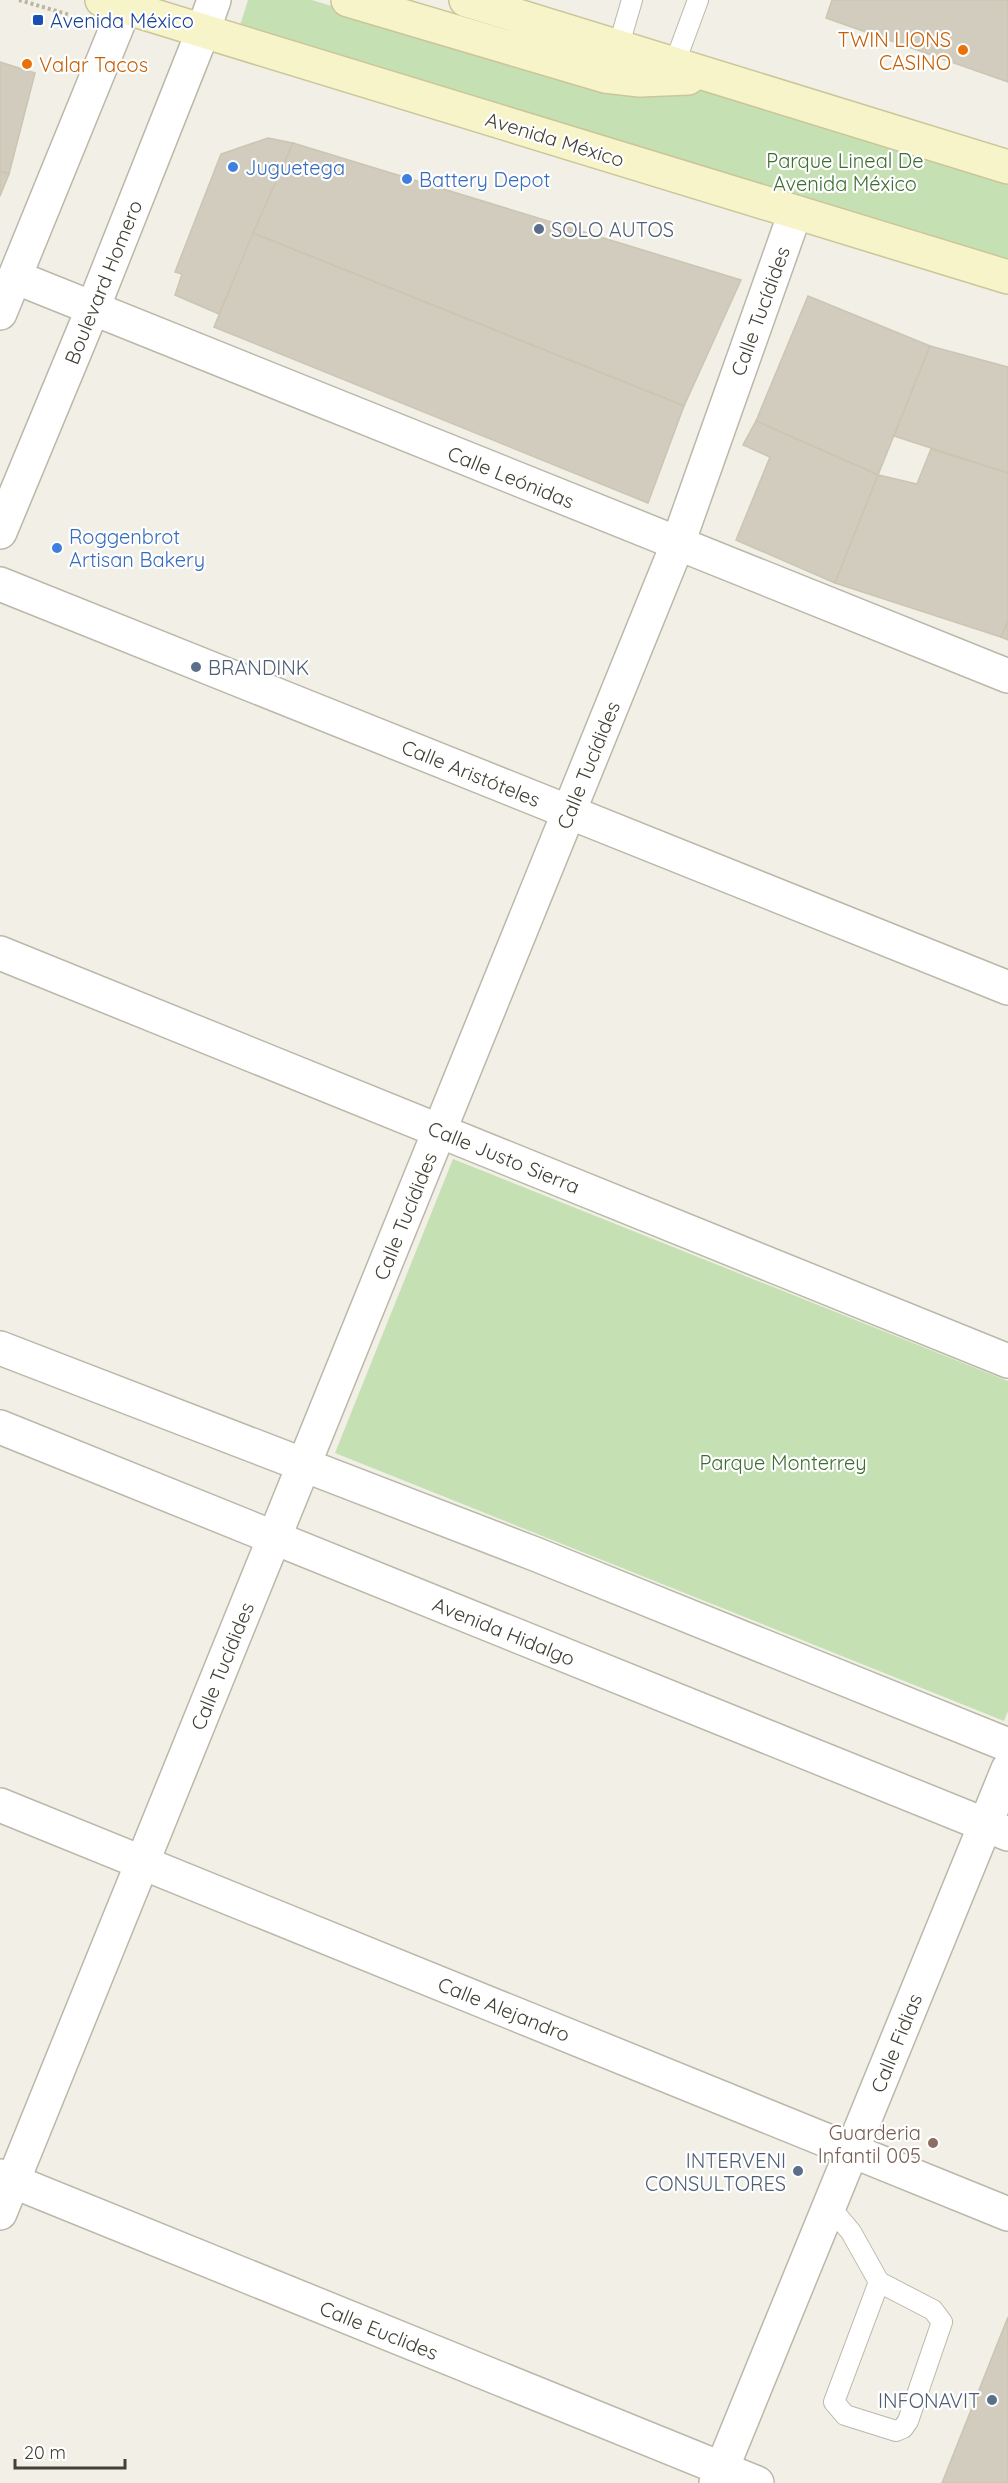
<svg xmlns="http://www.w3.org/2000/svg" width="1008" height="2483" viewBox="0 0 1008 2483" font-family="Quicksand,sans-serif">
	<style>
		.green { fill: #c5e0b3 }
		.building { fill: #d1ccbd; stroke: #cbc5b1; stroke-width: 1.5 }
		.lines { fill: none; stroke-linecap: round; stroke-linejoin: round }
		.service-casing { stroke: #bbb8aa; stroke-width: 22 }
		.minor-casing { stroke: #bbb8aa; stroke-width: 36 }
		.tertiary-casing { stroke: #bbb8aa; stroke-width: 36 }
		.secondary-casing { stroke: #cbc69a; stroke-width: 36 }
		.path { stroke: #bbb59d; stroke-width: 4; stroke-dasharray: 3 3; stroke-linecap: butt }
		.service { stroke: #fff; stroke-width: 20 }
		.minor { stroke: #fff; stroke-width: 33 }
		.tertiary { stroke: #fff; stroke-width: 33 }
		.secondary { stroke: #f8f4c9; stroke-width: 33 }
		.transit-dot { fill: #1a4fb4; stroke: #fff; stroke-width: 2 }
		.food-dot { fill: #e8710a; stroke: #fff; stroke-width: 2 }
		.shop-dot { fill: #3f7fe0; stroke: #fff; stroke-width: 2 }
		.service-dot { fill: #5c6f8a; stroke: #fff; stroke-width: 2 }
		.education-dot { fill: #8d6e63; stroke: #fff; stroke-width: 2 }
		.labels { text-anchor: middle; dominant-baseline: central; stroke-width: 4.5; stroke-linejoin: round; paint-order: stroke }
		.transit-label { font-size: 20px; fill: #164399; stroke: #fff; text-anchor: start }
		.food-label { font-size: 20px; fill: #c56008; stroke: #fff; text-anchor: end }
		.street-label { font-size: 20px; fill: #434036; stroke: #fff }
		.park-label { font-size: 20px; fill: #3e6d31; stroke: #fff }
		.shop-label { font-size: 20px; fill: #366cbe; stroke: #fff; text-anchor: start }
		.service-label { font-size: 20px; fill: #4e5e75; stroke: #fff; text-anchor: start }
		.education-label { font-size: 20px; fill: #785e54; stroke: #fff; text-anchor: end }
	</style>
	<rect width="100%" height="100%" fill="#f1efe6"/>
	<!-- green -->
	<g class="green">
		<polygon points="248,0 312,0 488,54 681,95 707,90 1008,185 1008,259 648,149 238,32"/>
		<polygon points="453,1159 1008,1381 1008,1711 1004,1721 335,1453"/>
	</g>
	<!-- building -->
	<g class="building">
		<polygon points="832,0 1008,0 1008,82 826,18"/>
		<polygon points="0,62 35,73 9,174 0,171"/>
		<polygon points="268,138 293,143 219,314 175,295 182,274 175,272 221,154"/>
		<polygon points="293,143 741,280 684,406 253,233"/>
		<polygon points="0,171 9,174 0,196"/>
		<polygon points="253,233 684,406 648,503 214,327"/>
		<polygon points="808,296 930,346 878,475 756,421"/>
		<polygon points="930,346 1008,367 1008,473 894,436"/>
		<polygon points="756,421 878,475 835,583 736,540 770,457 743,445"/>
		<polygon points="931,449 1008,473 1008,621 1001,637 835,583 878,475 917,484"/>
		<polygon points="1008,621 1008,640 1001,637"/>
		<polygon points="1008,2317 1008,2483 942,2483"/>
	</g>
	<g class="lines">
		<defs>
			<g id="service">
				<polyline points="618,48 632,0"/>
				<polyline points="674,65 698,0"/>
				<polyline points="829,2206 851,2232 879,2282 933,2310 942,2322 908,2421 903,2428 896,2431 845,2415 834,2402 879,2282"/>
			</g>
			<g id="minor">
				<polyline points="15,277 1008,676"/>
				<polyline points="0,313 125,7"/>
				<polyline points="0,532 93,308 203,31"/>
				<polyline points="0,584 1008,988"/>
				<polyline points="0,953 1008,1361"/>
				<polyline points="0,1348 535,1554 1008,1745"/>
				<polyline points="0,1427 1008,1834"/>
				<polyline points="0,1805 1008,2214"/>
				<polyline points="0,2176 757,2483"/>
				<polyline points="0,2213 678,543 795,213"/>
				<polyline points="716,2483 1008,1769"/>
			</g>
			<polyline id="tertiary" points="203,31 214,0"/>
			<g id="secondary">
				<polyline points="102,0 1008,277"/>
				<polyline points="348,0 605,76 640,80 688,78"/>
				<polyline points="466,0 1008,167"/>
			</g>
		</defs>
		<!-- service casing -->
		<use href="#service" class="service-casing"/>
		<!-- minor casing -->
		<use href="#minor" class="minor-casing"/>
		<!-- tertiary casing -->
		<use href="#tertiary" class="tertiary-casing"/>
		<!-- secondary casing -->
		<use href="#secondary" class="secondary-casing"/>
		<!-- path -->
		<polyline class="path" points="19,0 70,15"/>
		<!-- service -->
		<use href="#service" class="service"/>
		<!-- minor -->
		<use href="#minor" class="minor"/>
		<!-- tertiary -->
		<use href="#tertiary" class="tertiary"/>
		<!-- secondary -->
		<use href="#secondary" class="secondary"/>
	</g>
	<!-- markers -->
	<rect class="transit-dot" x="32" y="14" width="12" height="12" rx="3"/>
	<g class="food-dot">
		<circle cx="963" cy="50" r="6"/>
		<circle cx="27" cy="64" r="6"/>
	</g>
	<g class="shop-dot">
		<circle cx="233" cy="167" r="6"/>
		<circle cx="407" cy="179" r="6"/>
		<circle cx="57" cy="548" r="6"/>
	</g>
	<g class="service-dot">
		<circle cx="539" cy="229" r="6"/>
		<circle cx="196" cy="667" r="6"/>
		<circle cx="798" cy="2171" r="6"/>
		<circle cx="992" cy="2400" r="6"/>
	</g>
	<circle class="education-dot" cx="933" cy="2143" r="6"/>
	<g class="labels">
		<!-- transit labels -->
		<g class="transit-label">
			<text x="50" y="20">Avenida México</text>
		</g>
		<!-- food labels -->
		<g class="food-label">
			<text x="951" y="39">TWIN LIONS<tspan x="951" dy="23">CASINO</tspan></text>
			<text x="39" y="64" text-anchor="start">Valar Tacos</text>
		</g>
		<!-- street labels -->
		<g class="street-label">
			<text transform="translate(555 139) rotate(17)">Avenida México</text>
			<text transform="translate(103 282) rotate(-68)">Boulevard Homero</text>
			<text transform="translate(760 311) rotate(-70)">Calle Tucídides</text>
			<text transform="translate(511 477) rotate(22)">Calle Leónidas</text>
			<text transform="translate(588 765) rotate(-68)">Calle Tucídides</text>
			<text transform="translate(471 773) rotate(22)">Calle Aristóteles</text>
			<text transform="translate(504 1157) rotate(22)">Calle Justo Sierra</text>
			<text transform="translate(405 1216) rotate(-68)">Calle Tucídides</text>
			<text transform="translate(504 1631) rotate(22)">Avenida Hidalgo</text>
			<text transform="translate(222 1666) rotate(-68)">Calle Tucídides</text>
			<text transform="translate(504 2009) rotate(22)">Calle Alejandro</text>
			<text transform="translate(896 2043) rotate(-68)">Calle Fidias</text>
			<text transform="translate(379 2330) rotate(22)">Calle Euclides</text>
		</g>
		<!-- park labels -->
		<g class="park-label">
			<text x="845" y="160">Parque Lineal De<tspan x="845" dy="23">Avenida México</tspan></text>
			<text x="783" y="1462">Parque Monterrey</text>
		</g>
		<!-- shop labels -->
		<g class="shop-label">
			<text x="245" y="167">Juguetega</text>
			<text x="419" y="179">Battery Depot</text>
			<text x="69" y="536">Roggenbrot<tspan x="69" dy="23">Artisan Bakery</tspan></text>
		</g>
		<!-- service labels -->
		<g class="service-label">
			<text x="551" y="229">SOLO AUTOS</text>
			<text x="208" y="667">BRANDINK</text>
			<text x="786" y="2160" text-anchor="end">INTERVENI<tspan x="786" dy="23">CONSULTORES</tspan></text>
			<text x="980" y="2400" text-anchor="end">INFONAVIT</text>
		</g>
		<!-- education labels -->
		<g class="education-label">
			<text x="921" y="2132">Guarderia<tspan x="921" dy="23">Infantil 005</tspan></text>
		</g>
	</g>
	<!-- scale -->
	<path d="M15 2459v9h110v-9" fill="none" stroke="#434036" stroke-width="3"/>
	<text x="24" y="2459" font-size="18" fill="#434036" stroke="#ffffff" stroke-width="4.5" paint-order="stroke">20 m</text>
</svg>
